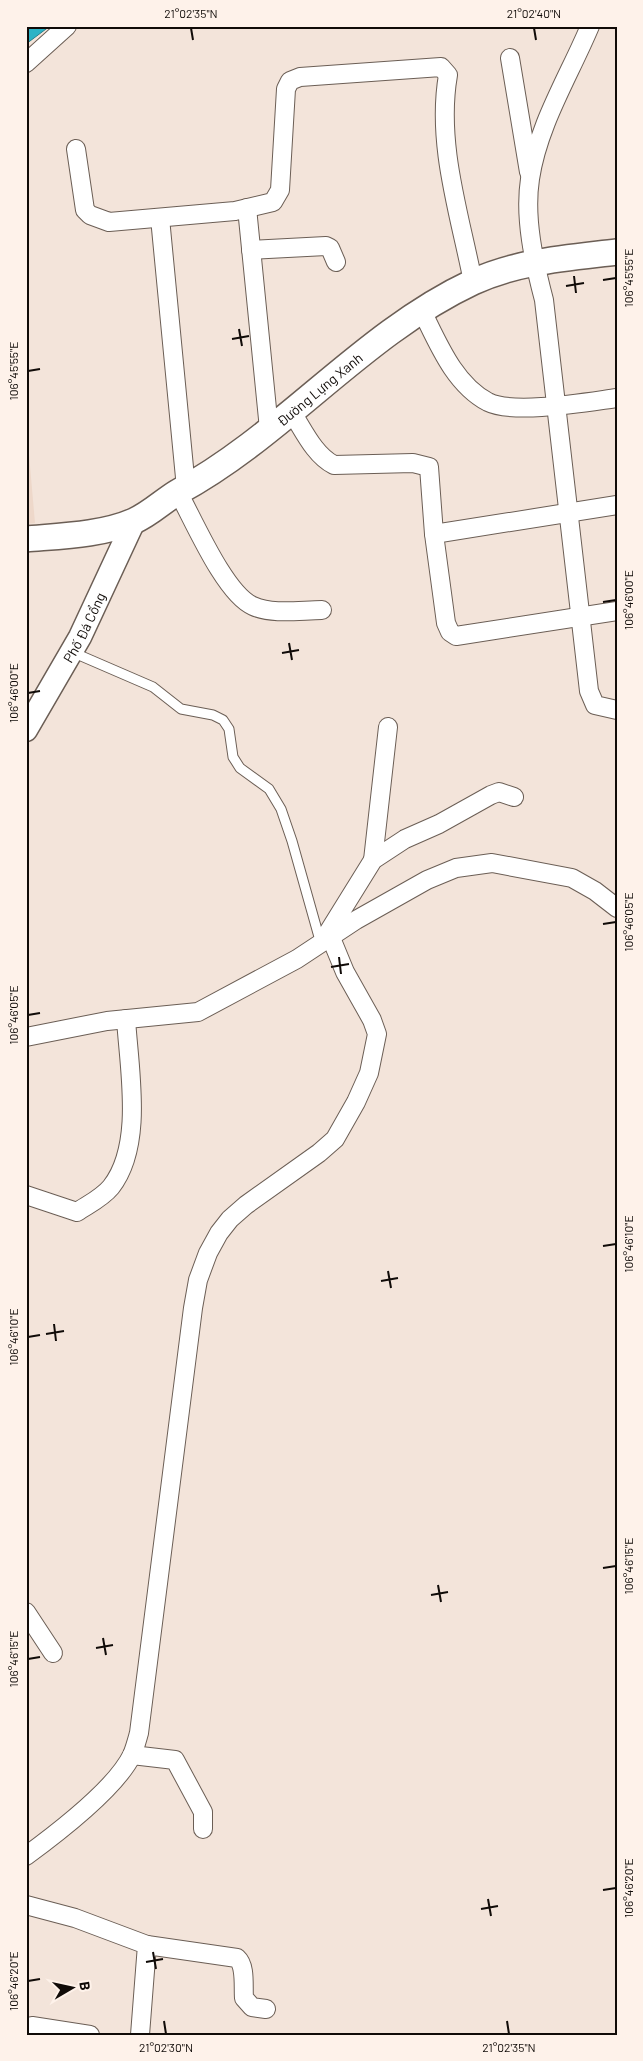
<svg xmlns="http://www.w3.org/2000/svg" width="643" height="2061" viewBox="0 0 643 2061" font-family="Barlow,sans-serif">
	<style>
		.built { fill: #eed8ca }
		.water { fill: #2cb3c6; stroke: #24818d }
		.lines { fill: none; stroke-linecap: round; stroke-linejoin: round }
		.service-casing { stroke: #6b5e55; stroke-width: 11 }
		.minor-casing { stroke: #6b5e55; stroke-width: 20 }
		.tertiary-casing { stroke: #6b5e55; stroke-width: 25 }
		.secondary-casing { stroke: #6b5e55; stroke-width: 28 }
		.service { stroke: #fff; stroke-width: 9 }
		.minor { stroke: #fff; stroke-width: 18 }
		.tertiary { stroke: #fff; stroke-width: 22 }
		.secondary { stroke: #fff; stroke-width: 25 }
		.ticks { fill: none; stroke: #100b08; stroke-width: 2 }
		.labels { text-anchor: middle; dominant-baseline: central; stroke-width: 4; stroke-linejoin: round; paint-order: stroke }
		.street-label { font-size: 14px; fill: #100b08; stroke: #fef2ea }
		.neatline { fill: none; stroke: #100b08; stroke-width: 2 }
		.ticks-label { font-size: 12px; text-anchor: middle; fill: #100b08 }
	</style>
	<rect width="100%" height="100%" fill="#f3e4da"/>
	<!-- built -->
	<polygon class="built" points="26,420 35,523 26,524"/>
	<!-- water -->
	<polygon class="water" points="26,26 50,26 26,44"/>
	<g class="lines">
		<defs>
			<polyline id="service" points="72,652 153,687 181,709 213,715 223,720 229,729 233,757 240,768 269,789 281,809 292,841 321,944"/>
			<g id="minor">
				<path d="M590,26c-21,50 -52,99 -60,153 -6,39 4,83 14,121l45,391 6,14 22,5"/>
				<polyline points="510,58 529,172"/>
				<polyline points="26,63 67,26"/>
				<path d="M76,149l9,61 5,5 19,7 126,-11 38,-9 7,-12 6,-101 4,-8 10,-4 141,-10 7,8c-12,69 12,140 25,207"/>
				<polyline points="247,208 269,429"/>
				<polyline points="160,218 186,488"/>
				<polyline points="251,250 326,246 330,248 336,262"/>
				<path d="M422,311c16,32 32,73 66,91 26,13 99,0 129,-4"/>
				<path d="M291,411c12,18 23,44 43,54l79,-2 16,4 5,67 12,89 4,9 6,4 161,-25"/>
				<path d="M178,492c16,29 47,102 75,114 20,9 48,4 69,4"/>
				<polyline points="434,534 617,505"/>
				<polyline points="373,860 388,727"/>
				<polyline points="324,939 373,860 405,839 439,824 491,795 499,792 514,797"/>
				<polyline points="26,1037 107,1021 198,1012 297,959 356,920 427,880 456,868 492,863 572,878 595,891 617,908"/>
				<path d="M26,1195l51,17c12,-8 25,-14 34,-25 33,-42 18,-118 15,-168"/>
				<polyline points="26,1612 53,1653"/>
				<polyline points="132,1755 175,1760 203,1812 203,1829"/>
				<path d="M26,1856c30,-22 90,-68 106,-101 3,-7 5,-15 7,-22l54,-425 5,-28 10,-27 11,-20 11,-14 16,-14 73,-52 16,-14 21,-37 13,-29 8,-39 -5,-14 -27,-48 -14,-34"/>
				<polyline points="26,1905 75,1918 147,1945 140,2035"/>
				<path d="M147,1945l90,13c9,8 6,28 7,40l8,9 14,2"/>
				<polyline points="32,2026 90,2035"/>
			</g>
			<g id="tertiary">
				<path id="s1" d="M26,730l54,-93 54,-116"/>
			</g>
			<g id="secondary">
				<path id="s2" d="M26,539c34,-3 76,-4 108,-18 16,-7 29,-20 44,-29 107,-58 184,-158 295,-210 46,-21 94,-24 144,-30"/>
			</g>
		</defs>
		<!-- service casing -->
		<use href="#service" class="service-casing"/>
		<!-- minor casing -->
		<use href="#minor" class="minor-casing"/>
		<!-- tertiary casing -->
		<use href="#tertiary" class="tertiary-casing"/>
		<!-- secondary casing -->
		<use href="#secondary" class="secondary-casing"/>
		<!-- service -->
		<use href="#service" class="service"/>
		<!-- minor -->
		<use href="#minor" class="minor"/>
		<!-- tertiary -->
		<use href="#tertiary" class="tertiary"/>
		<!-- secondary -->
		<use href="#secondary" class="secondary"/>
	</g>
	<!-- ticks -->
	<path class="ticks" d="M191,28l2,12M534,28l2,12M574,276l2,17M603,280l13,-2M566,286l18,-3M239,329l3,17M232,339l17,-3M28,371l12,-2M603,602l13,-2M289,643l3,17M282,653l17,-3M28,693l12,-2M603,924l13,-2M339,957l2,17M331,967l18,-3M28,1015l12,-2M603,1246l13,-2M388,1271l3,17M381,1281l17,-3M54,1324l2,17M46,1334l18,-3M28,1337l12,-2M603,1568l13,-2M438,1585l3,17M431,1595l17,-3M103,1638l3,17M96,1648l17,-3M28,1659l12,-2M603,1890l13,-2M488,1899l3,17M481,1909l17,-3M153,1952l3,17M146,1962l17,-3M28,1981l12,-2M164,2021l2,13M507,2021l2,13"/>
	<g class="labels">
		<!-- street labels -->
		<g class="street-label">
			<text stroke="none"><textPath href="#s2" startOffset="338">Đường Lựng Xanh</textPath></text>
			<text stroke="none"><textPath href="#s1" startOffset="118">Phố Đá Cổng</textPath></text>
		</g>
	</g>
	<!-- border -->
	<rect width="643" height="2061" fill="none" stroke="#fef2ea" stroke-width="55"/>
	<!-- north arrow -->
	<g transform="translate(72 1988) rotate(81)" stroke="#fef2ea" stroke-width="4" paint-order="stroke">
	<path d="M0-4L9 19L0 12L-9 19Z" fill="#100b08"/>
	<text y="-8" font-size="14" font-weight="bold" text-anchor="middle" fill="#100b08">B</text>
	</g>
	<rect x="28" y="28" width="588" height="2006" class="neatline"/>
	<g class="ticks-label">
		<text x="191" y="18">21°02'35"N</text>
		<text x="534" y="18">21°02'40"N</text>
		<text transform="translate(629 278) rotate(-90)" y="4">106°45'55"E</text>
		<text transform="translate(14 371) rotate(-90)" y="4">106°45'55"E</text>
		<text transform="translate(629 600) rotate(-90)" y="4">106°46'00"E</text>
		<text transform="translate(14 693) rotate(-90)" y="4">106°46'00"E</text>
		<text transform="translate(629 922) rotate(-90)" y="4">106°46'05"E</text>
		<text transform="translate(14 1015) rotate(-90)" y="4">106°46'05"E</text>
		<text transform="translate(629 1244) rotate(-90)" y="4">106°46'10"E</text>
		<text transform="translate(14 1337) rotate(-90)" y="4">106°46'10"E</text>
		<text transform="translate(629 1566) rotate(-90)" y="4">106°46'15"E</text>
		<text transform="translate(14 1659) rotate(-90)" y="4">106°46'15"E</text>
		<text transform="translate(629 1888) rotate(-90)" y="4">106°46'20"E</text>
		<text transform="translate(14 1981) rotate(-90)" y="4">106°46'20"E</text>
		<text x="166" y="2052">21°02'30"N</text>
		<text x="509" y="2052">21°02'35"N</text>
	</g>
</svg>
